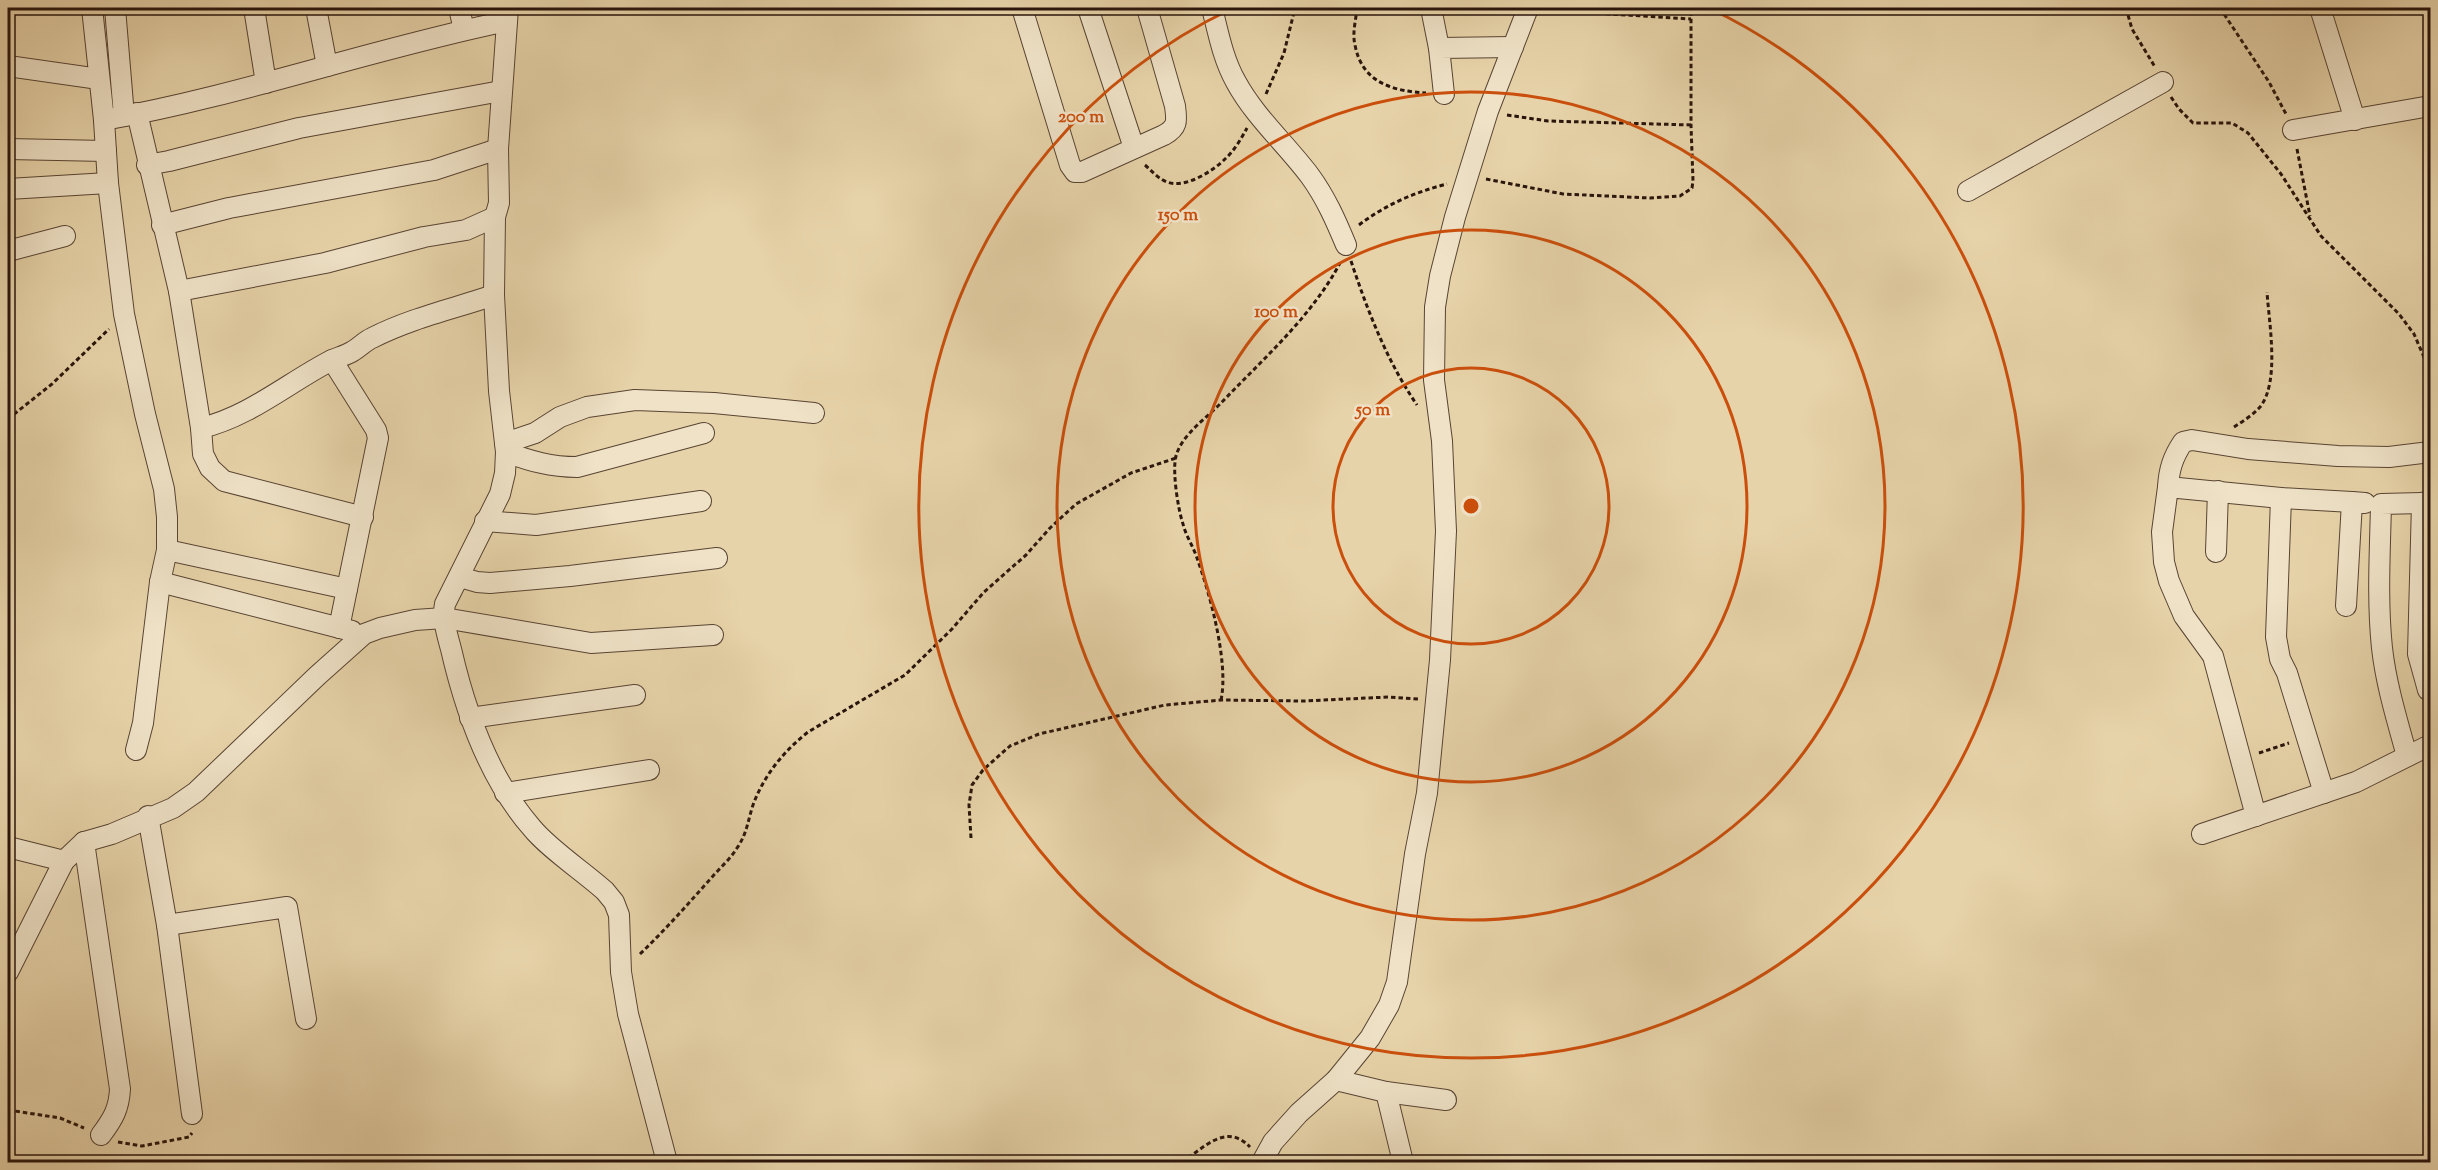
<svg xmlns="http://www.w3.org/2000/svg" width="2438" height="1170" viewBox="0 0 2438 1170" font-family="'Sorts Mill Goudy',serif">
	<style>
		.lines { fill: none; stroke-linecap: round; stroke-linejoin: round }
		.minor-casing { stroke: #584433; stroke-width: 22 }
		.path { stroke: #28140c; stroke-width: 3; stroke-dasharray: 4.5 3; stroke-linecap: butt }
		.minor { stroke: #efe2c7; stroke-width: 20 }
		.ring { fill: none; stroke: #cb4f0c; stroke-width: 3 }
		.centre { fill: #cb4f0c; stroke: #efe2c7; stroke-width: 3 }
		.ring-label { font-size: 18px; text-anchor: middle; font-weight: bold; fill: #cb4f0c; stroke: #efe2c7; stroke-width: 5; stroke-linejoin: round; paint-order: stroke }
	</style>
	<rect width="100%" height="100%" fill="#e7d3a9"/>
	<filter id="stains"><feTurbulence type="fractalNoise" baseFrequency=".00333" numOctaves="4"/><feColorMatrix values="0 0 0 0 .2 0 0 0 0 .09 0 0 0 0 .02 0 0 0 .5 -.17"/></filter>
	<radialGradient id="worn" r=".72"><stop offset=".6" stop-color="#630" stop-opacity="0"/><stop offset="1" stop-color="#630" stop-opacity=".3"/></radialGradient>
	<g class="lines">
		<defs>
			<g id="minor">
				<polyline points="92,8 104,120 108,183 124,314 145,414 164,489 167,517 167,550 160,582 143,723 136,750"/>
				<polyline points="115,8 124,116"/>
				<polyline points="254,8 266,83"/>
				<polyline points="316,8 327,66"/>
				<polyline points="459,8 464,30"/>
				<path d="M508,8l-10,141 1,54 -4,14 -1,78 5,96 7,61 -1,21 -5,21 -55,110c-3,15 2,30 6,45 14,61 39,131 81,179 17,21 52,44 73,63l9,11 5,13 2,57 7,42 39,148"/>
				<path d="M1022,8l48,157 5,7h7l82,-37c14,-8 13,-14 11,-29l-28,-98"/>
				<polyline points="1088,8 1134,148"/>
				<path d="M1212,8c6,24 11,51 24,74 19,35 50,62 74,94 16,22 26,45 36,69"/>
				<polyline points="1431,8 1439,48"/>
				<polyline points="2320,8 2355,120"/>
				<polyline points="8,66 99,79"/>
				<polyline points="1444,94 1439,48 1513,47"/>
				<polyline points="137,113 179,291 201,428 203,454 210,468 224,481 363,517"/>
				<path d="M104,120c136,-24 267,-71 403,-99"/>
				<polyline points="2293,130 2430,106"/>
				<polyline points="8,149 106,151"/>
				<polyline points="147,165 169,161 299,128 501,91"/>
				<polyline points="8,189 108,183"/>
				<polyline points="1968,191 2163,82"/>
				<polyline points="162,225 229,208 434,170 498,149"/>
				<polyline points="8,251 65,236"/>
				<polyline points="179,291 325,263 424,237 466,230 495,217"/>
				<polyline points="332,360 376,430 378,438 339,628"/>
				<path d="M201,428c48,-11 88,-46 131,-68 7,-3 15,-5 21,-9 7,-4 12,-10 19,-13 39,-20 81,-29 122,-43"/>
				<polyline points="505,443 535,433 560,417 587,407 635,400 714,403 814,413"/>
				<path d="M506,452c24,9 45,15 71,15l127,-34"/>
				<path d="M2168,487c1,-18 5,-30 15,-45l9,-2 56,9 90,7 51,1 41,-5"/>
				<polyline points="2281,498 2276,637 2280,659 2287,673 2324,793"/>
				<polyline points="485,521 536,525 701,501"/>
				<polyline points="167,550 347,589"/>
				<polyline points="2216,552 2218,491"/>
				<polyline points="460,577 477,582 490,583 570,576 717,558"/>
				<polyline points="160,582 352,631"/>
				<polyline points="2346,606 2352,502 2365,503"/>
				<polyline points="2428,690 2418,654 2422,503 2430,501"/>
				<polyline points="470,718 635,695"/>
				<path d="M2407,756c-10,-36 -21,-72 -25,-108 -5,-48 -2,-96 -1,-144l41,-1"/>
				<polyline points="505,793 649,770"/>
				<polyline points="148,816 167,925 192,1114"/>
				<polyline points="2256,816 2213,656 2184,616 2169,581 2164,562 2162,532 2168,487 2281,498 2352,502"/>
				<polyline points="2202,834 2356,782 2430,745"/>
				<path d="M84,842l36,247c-1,20 -7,30 -19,46"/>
				<polyline points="8,847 64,861"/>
				<polyline points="167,925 287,907 306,1019"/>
				<polyline points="8,972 64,861 84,842 112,834 173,808 196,792 317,676 364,634 380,628 415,620 444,618 591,643 713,635"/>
				<polyline points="1336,1080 1386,1092 1446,1100"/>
				<polyline points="1386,1092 1403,1162"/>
				<polyline points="1262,1162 1273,1142 1299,1113 1336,1080 1370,1038 1389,1005 1397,982 1415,854 1427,793 1440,660 1446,531 1442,441 1434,380 1435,307 1440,276 1455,217 1488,111 1528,8"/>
			</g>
		</defs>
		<!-- minor casing -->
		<use href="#minor" class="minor-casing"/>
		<!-- path -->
		<g class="path">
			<path d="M1357,8c-1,12 -5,25 -2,37 7,38 38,46 71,48"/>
			<polyline points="2126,8 2132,29 2155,67"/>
			<polyline points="2220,8 2269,82 2286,114"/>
			<polyline points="1546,10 1691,19"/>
			<polyline points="1266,94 1284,53 1295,8"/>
			<polyline points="2171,97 2179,109 2193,123 2232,123 2248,133 2281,174 2321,236 2399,314 2414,334 2430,371"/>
			<polyline points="1507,115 1548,121 1691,125"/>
			<polyline points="2297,149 2310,216"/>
			<path d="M1145,165c7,6 12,13 22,17 18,7 46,-11 58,-23 9,-8 16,-20 22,-31"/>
			<polyline points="1486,179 1563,194 1650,198 1680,196 1692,188 1693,181 1691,125 1691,8"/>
			<path d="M1359,225c26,-20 56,-33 88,-41"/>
			<path d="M1351,261c17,51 36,100 66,144"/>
			<polyline points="8,419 52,384 109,329"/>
			<path d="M2234,427c9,-6 19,-12 26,-20 20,-25 9,-84 7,-115"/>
			<path d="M1221,700c8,-37 -11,-106 -24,-142 -4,-12 -11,-22 -14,-34 -5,-15 -11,-53 -7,-68 6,-22 32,-39 47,-55 41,-43 89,-85 117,-138"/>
			<polyline points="2259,753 2289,743"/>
			<polyline points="971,838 969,805 972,785 983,770 1010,746 1039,734 1165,705 1221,700 1303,701 1389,697 1419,699"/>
			<path d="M640,954c26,-25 49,-51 73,-78 8,-9 18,-18 24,-28 10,-14 11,-28 16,-43 11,-30 31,-54 55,-73l97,-57 47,-46 32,-37 42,-37 24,-27 26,-24 55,-31 45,-15"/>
			<polyline points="8,1110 60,1118 84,1128"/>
			<polyline points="118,1142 142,1146 189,1137 192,1133"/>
			<path d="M1182,1162c22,-14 44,-40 68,-15"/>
		</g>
		<!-- minor -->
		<use href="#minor" class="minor"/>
	</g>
	<!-- distance rings -->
	<g class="ring">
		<circle cx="1471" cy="506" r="138"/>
		<circle cx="1471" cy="506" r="276"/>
		<circle cx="1471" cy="506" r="414"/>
		<path d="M1709 8A552 552 0 1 1 1233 8"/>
	</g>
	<circle cx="1471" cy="506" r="9" class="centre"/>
	<g class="ring-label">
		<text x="1081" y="122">200 m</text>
		<text x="1178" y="220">150 m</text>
		<text x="1276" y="317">100 m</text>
		<text x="1373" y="415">50 m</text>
	</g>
	<!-- margin -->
	<rect width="2438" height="1170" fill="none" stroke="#e7d3a9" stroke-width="30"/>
	<rect x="9" y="9" width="2420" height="1152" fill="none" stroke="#28140c" stroke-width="3"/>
	<rect x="15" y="15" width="2408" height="1140" fill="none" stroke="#28140c" stroke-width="1.5"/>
	<rect width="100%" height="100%" filter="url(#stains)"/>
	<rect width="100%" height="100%" fill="url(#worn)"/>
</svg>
